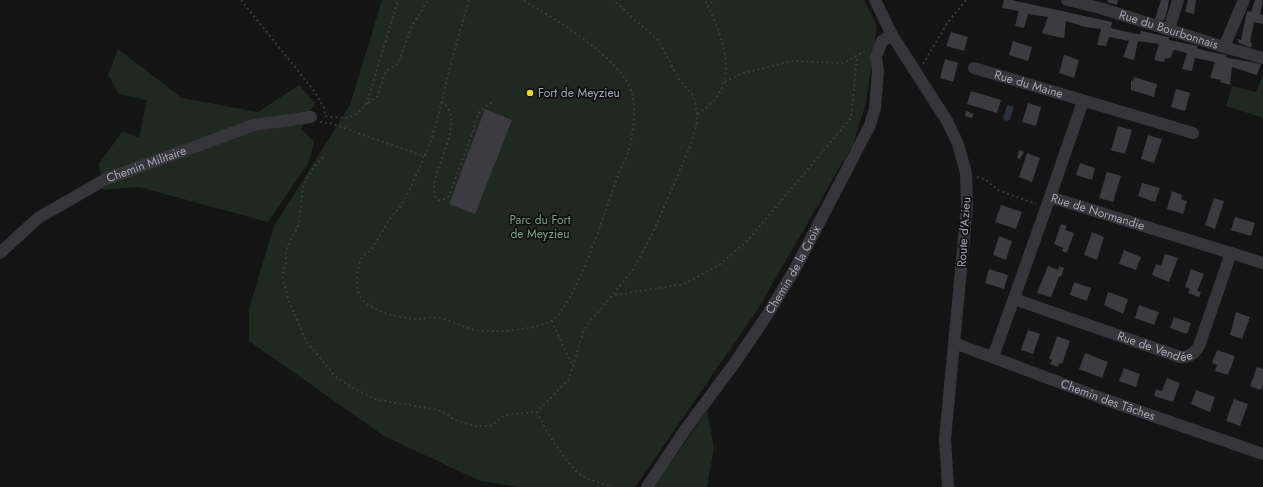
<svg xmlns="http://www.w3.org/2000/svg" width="1263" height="487" viewBox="0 0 1263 487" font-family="Jost,sans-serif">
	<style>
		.green { fill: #202822 }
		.water { fill: #2a2f39 }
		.building { fill: #3b3b40 }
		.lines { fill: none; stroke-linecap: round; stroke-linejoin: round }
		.path { stroke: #3b3b41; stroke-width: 2; stroke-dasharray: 2 3; stroke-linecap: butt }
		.minor { stroke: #35353a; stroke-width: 12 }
		.poi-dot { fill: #f0d732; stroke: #0f0f10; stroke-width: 1.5 }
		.labels { text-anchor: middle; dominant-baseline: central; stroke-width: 3.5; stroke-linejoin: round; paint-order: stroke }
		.street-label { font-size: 12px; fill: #a6a7b6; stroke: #0f0f10 }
		.poi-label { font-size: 12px; fill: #a6a7b6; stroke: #0f0f10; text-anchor: start }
		.park-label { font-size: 12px; fill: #7da186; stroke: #0f0f10 }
	</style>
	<rect width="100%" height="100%" fill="#141415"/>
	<!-- green -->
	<g class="green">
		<polygon points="382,0 864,0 877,26 866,103 853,144 758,309 635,487 519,487 480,481 384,436 249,341 249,309 274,226 350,105"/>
		<polygon points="118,49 182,98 258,112 299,85 315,103 301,129 314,141 309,162 268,222 139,187 103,190 99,163 123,131 139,138 147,100 119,94 108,75"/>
		<polygon points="1263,75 1263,118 1226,106 1232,86 1256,92"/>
		<polygon points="707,411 714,448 707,487 654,487"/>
	</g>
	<!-- water -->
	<polygon class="water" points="1007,105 1014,107 1010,120 1006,121 1003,118"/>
	<!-- building -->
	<g class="building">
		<polygon points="1004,0 1012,0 1112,22 1111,28 1119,30 1136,34 1140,34 1141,31 1169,37 1169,40 1198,46 1197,48 1206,51 1226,55 1226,57 1229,58 1261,64 1257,75 1232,67 1230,85 1220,82 1221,80 1210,78 1215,62 1195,58 1192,71 1182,69 1187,53 1175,50 1173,51 1171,57 1168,59 1165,58 1164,62 1154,60 1159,44 1138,41 1134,60 1123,57 1129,41 1109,37 1106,46 1097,45 1101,29 1085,27 1066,21 1064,38 1053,36 1042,33 1048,17 1028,14 1024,28 1015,26 1019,11 1002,8"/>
		<polygon points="1108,0 1118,0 1117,5 1107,2"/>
		<polygon points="1161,0 1169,0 1166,16 1163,21 1155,19"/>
		<polygon points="1188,0 1196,0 1194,14 1185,12"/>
		<polygon points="1255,0 1263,0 1260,14 1263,15 1263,24 1254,22 1250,42 1252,43 1251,48 1239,43 1237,39 1241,40 1247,11 1251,12"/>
		<polygon points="951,32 968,37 964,51 946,46"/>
		<polygon points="1013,41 1032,47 1028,61 1009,55"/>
		<polygon points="1064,55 1079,60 1074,78 1059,73"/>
		<polygon points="945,59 958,63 953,82 940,78"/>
		<polygon points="1134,77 1157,84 1154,97 1131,90 1131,80 1133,81"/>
		<polygon points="1176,89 1190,93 1185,111 1171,107"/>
		<polygon points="971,91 1001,100 997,113 967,104"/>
		<polygon points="1028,103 1041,107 1036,126 1022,122"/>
		<polygon points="485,109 512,120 475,214 449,204"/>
		<polygon points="966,111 974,114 972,118 965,116"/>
		<polygon points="1118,126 1132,130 1125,154 1111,150"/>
		<polygon points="1148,135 1162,139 1154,163 1141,159"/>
		<polygon points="1019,150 1024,152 1020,159 1017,158"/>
		<polygon points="1027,153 1040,158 1032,182 1019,177"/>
		<polygon points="1080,163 1095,168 1092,180 1076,175"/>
		<polygon points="1107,172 1121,176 1113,202 1099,198"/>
		<polygon points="1142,183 1160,188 1155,202 1138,196"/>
		<polygon points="1172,191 1182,195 1181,199 1187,201 1183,214 1167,209"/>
		<polygon points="1214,198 1224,201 1215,229 1205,225"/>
		<polygon points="1001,205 1022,212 1016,229 995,222"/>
		<polygon points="1235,217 1255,223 1251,236 1231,230"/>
		<polygon points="1061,224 1067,226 1065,230 1074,233 1067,253 1062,251 1063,248 1054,244"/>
		<polygon points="1092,232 1104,237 1097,260 1084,255"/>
		<polygon points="999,236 1012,241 1006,260 993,255"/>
		<polygon points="1124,250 1141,257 1136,270 1119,264"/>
		<polygon points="1165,254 1178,258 1169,282 1152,275 1156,264 1161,266"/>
		<polygon points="1048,266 1058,270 1059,266 1064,268 1061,277 1057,276 1059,277 1051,297 1037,293"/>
		<polygon points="989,269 1008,275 1004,289 985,283"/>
		<polygon points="1191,269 1204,274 1197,291 1201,292 1199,297 1188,293 1190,289 1185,287"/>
		<polygon points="1074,282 1091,288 1087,301 1070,295"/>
		<polygon points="1108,292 1128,299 1123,314 1104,305"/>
		<polygon points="1139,305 1159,312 1154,325 1135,318"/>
		<polygon points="1236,312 1250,317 1242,339 1230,335"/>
		<polygon points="1174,317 1191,323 1187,334 1170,328"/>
		<polygon points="1028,330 1040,334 1033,354 1021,350"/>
		<polygon points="1057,336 1070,341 1062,364 1059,363 1058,367 1050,364 1052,360 1049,359"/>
		<polygon points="1217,350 1235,356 1228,375 1215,371 1217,365 1212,363"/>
		<polygon points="1085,353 1108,362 1102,378 1079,369"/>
		<polygon points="1257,367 1263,369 1263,384 1261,390 1250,386"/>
		<polygon points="1124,368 1140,374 1136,387 1119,381"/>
		<polygon points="1167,378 1180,383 1173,402 1154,396 1156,389 1162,391"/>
		<polygon points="1196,390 1215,397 1210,412 1191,404"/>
		<polygon points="1234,399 1248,404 1240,426 1226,421"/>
	</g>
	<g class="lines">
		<!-- path -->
		<g class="path">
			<path d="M241,0l74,92 9,16 1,8c20,3 29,4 42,-13l31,-103"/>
			<polyline points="708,7 713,0"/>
			<polyline points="923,64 948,22 966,0"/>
			<polyline points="725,82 740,74 792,61 844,63 865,51"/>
			<path d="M442,101c27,24 -14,67 -7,95l4,4 6,-1 4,-3 25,-67c2,-16 7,-21 21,-28"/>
			<polyline points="368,103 377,97 386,71 398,64 412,26 428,0"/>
			<path d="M697,113c7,-2 12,-8 17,-13 25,-30 5,-70 -9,-100"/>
			<polyline points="320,122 330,123 423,156 426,154 436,125 452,59 469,0"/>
			<path d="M423,156l-1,7c-7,14 -13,30 -22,44 -2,3 -5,5 -7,8 -9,11 -14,24 -22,35 -3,3 -7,4 -9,7 -4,8 -7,25 -4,34 5,19 40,27 57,28 8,0 15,-2 23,-1 13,1 26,11 39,12 18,3 58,0 74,-9 24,-13 56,-116 67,-145 2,-8 8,-16 10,-24 6,-17 8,-42 4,-59 -10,-35 -80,-76 -110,-93"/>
			<polyline points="323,157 313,168 303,186 299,224 286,250 286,262 282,276 289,301 306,341 335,376 354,389 378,400 439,410 457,421 474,426 490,426 505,415 537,412 569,379 584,329 633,270 655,228 690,147 697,123 697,113 694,97 678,78 659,41 613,0"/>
			<polyline points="977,177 985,179 998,190 1036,204"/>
			<polyline points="615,295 684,284 719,265 749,239 851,118 857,56"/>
			<polyline points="552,321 562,344 574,367"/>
			<path d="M537,412c6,15 32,57 46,64 9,5 20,8 29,11"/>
		</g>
		<!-- minor -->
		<g class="minor">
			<polyline points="875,0 892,35 947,121 958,144 966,173 967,206 945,439 948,487"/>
			<path id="s1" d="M1067,0l33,8 124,39 20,-47"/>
			<polyline points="1169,29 1178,0"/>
			<polyline points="1224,47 1263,58"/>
			<path id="s2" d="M974,68l219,65"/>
			<polyline points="1050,197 1083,101"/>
			<path id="s3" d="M0,253l38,-35 68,-39 148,-54 57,-8"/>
			<path id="s4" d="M1014,299l166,58c10,0 14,-3 19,-11l32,-93"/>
			<path id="s5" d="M954,343l147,55 162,56"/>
			<path id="s6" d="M993,357l57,-160 213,66"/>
			<path id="s7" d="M647,487l38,-57 49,-66 35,-52 26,-43 75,-144 5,-17 3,-37 -2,-14 6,-16 10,-6"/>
		</g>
	</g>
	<!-- markers -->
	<circle class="poi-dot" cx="530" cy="93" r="4"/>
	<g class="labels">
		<!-- street labels -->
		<g class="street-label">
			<text stroke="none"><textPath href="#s1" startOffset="106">Rue du Bourbonnais</textPath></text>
			<text stroke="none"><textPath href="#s2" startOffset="57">Rue du Maine</textPath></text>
			<text stroke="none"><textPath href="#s3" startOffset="173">Chemin Militaire</textPath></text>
			<text stroke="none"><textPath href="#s6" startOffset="220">Rue de Normandie</textPath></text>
			<text transform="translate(964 232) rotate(-86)">Route d'Azieu</text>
			<text stroke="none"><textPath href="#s7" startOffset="262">Chemin de la Croix</textPath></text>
			<text stroke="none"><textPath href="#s4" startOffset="149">Rue de Vendée</textPath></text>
			<text stroke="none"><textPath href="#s5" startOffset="164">Chemin des Tâches</textPath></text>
		</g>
		<!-- poi labels -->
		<g class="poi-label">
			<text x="538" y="93">Fort de Meyzieu</text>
		</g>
		<!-- park labels -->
		<g class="park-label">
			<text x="540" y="220">Parc du Fort<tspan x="540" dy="14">de Meyzieu</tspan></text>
		</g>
	</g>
</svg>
